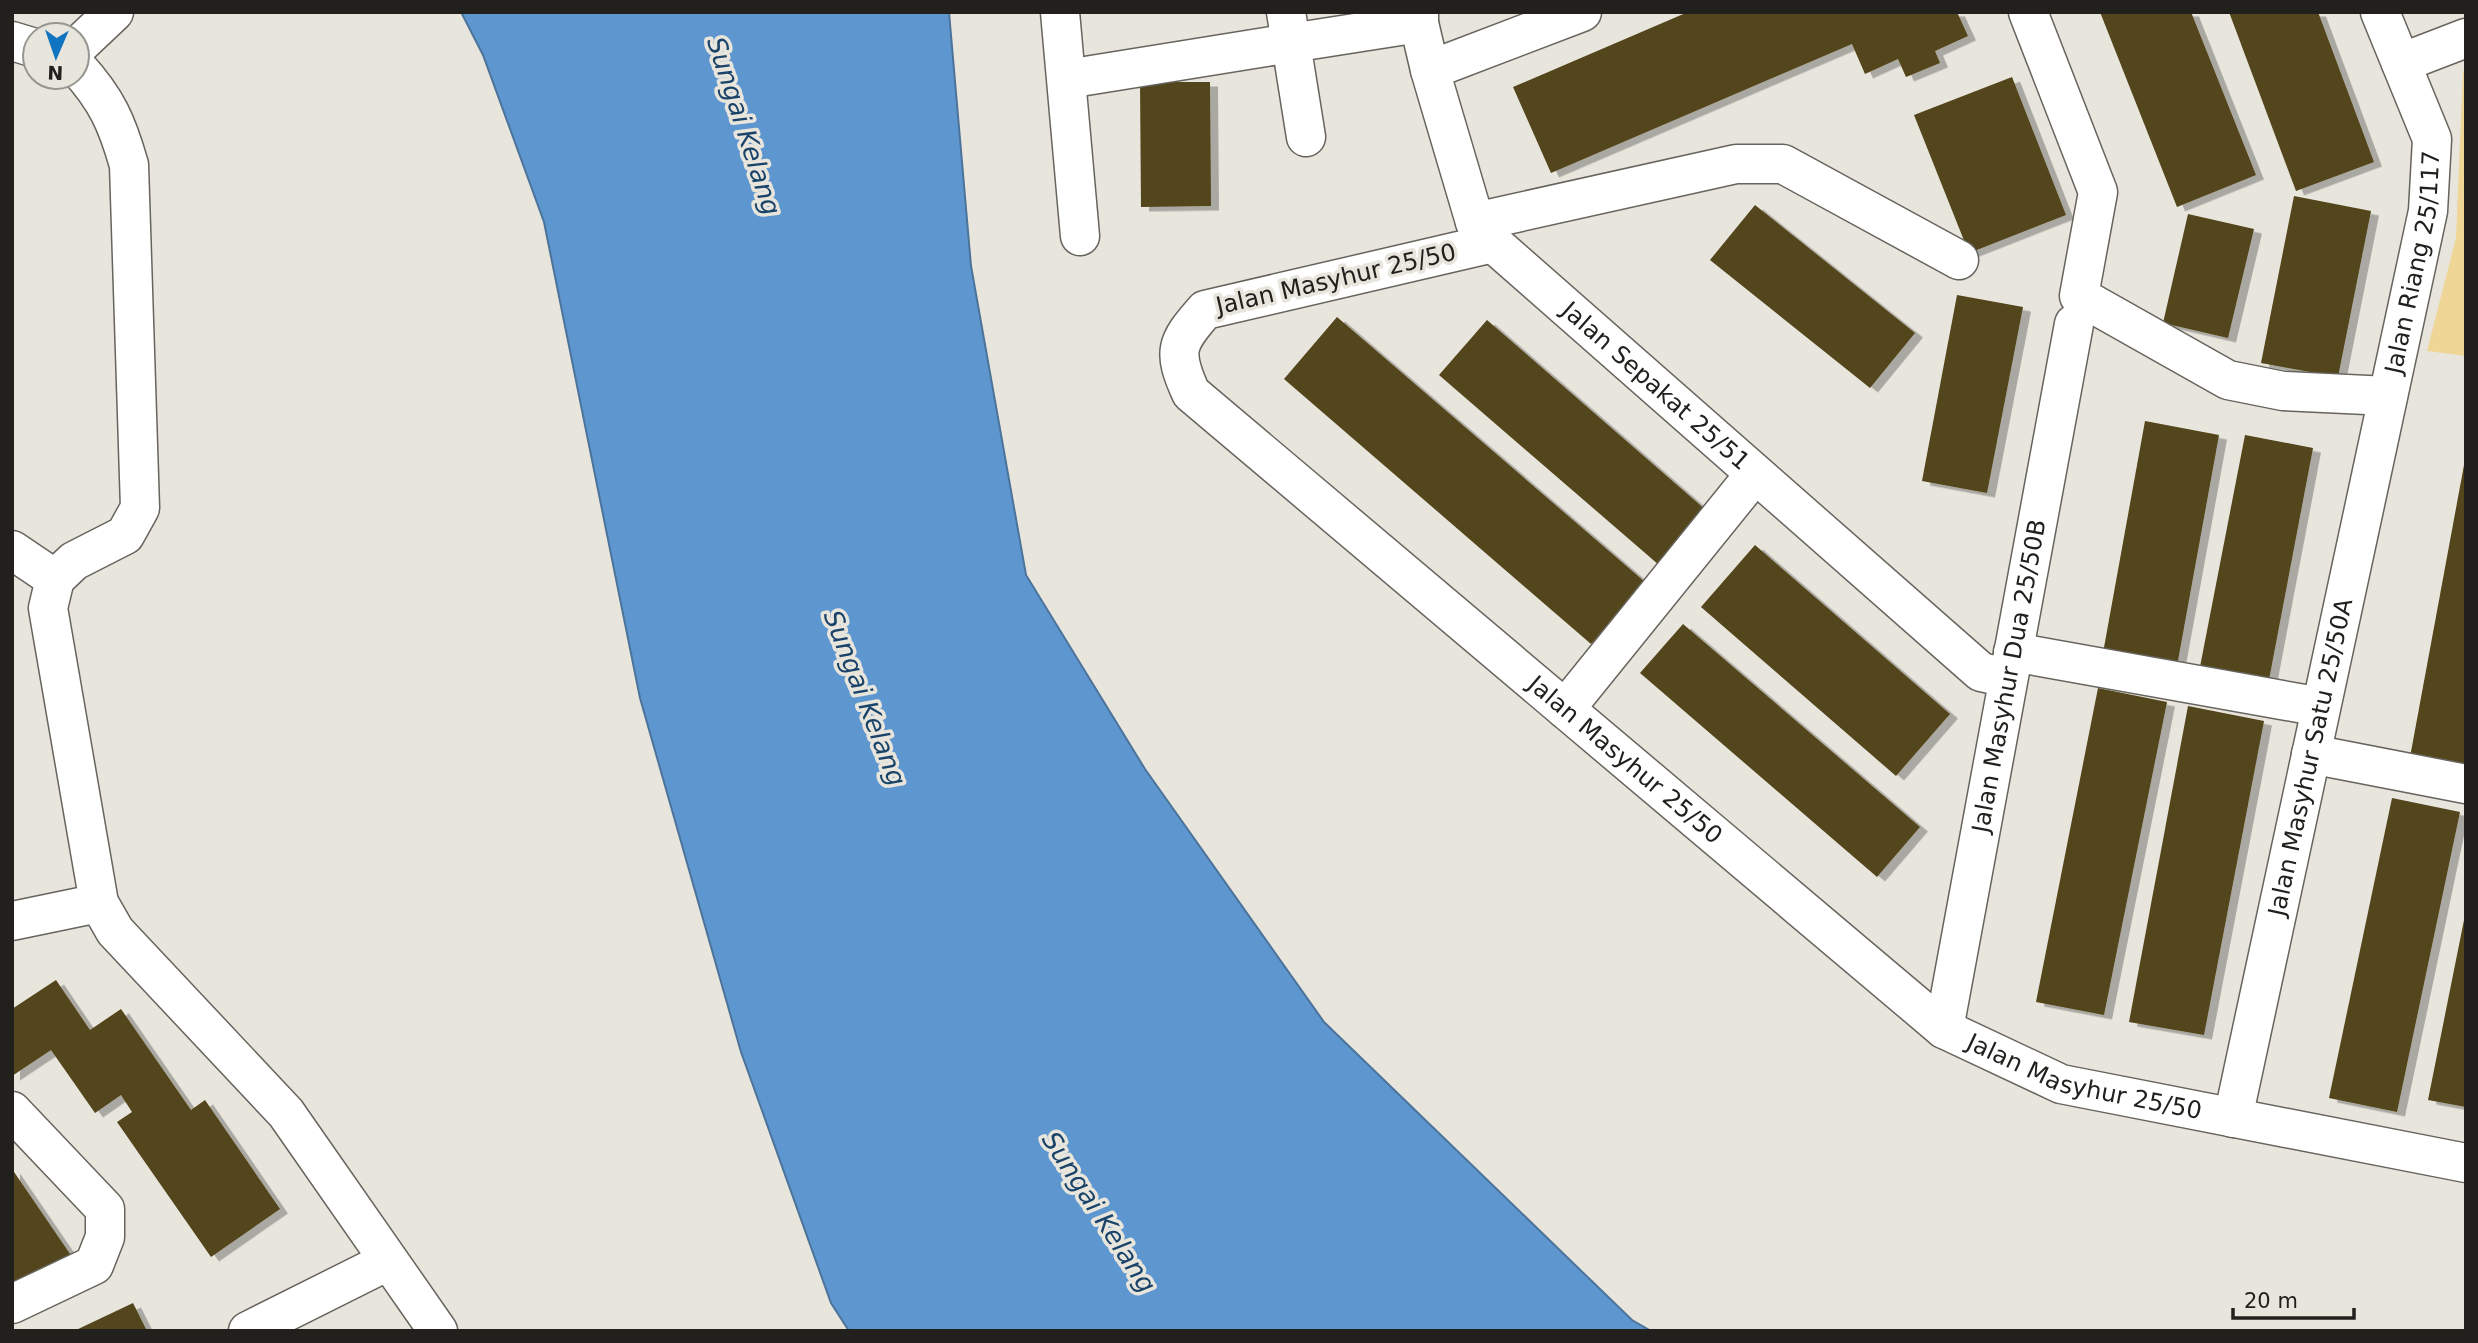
<svg xmlns="http://www.w3.org/2000/svg" width="2478" height="1343" viewBox="0 0 2478 1343" font-family="'DejaVu Sans',sans-serif">
	<style>
		.green { fill: #efd596 }
		.water { fill: #5e97cf; stroke: #4c739a; stroke-width: 2 }
		.building { fill: #53441a; filter: url(#shadow) }
		.lines { fill: none; stroke-linecap: round; stroke-linejoin: round }
		.minor-casing { stroke: #67645d; stroke-width: 41 }
		.minor { stroke: #fff; stroke-width: 38 }
		.labels { text-anchor: middle; dominant-baseline: central; stroke-width: 7; stroke-linejoin: round; paint-order: stroke }
		.street-label { font-size: 24px; fill: #21201d; stroke: #e8e5dd }
		.water-label { font-size: 26px; font-style: italic; fill: #194369; stroke: #e8e5dd }
	</style>
	<defs>
		<filter id="shadow"><feDropShadow dx="8" dy="4.5" stdDeviation="0" flood-color="#0004"/></filter>
	</defs>
	<rect width="100%" height="100%" fill="#e8e5dd"/>
	<!-- green -->
	<polygon class="green" points="2466,70 2466,356 2427,351 2456,238 2463,71"/>
	<!-- water -->
	<polygon class="water" points="461,12 949,12 971,266 1026,575 1145,769 1324,1022 1632,1320 1651,1331 849,1331 831,1303 741,1052 640,698 544,222 483,55"/>
	<!-- building -->
	<g class="building">
		<polygon points="1688,12 1957,12 1968,36 1935,51 1940,63 1906,77 1898,59 1865,74 1852,44 1551,173 1513,87"/>
		<polygon points="2100,12 2191,12 2256,175 2177,207"/>
		<polygon points="2229,12 2318,12 2374,162 2296,191"/>
		<polygon points="2012,77 2066,215 1969,253 1914,115"/>
		<polygon points="1140,82 1210,82 1211,206 1141,207"/>
		<polygon points="2294,196 2371,211 2338,377 2261,363"/>
		<polygon points="1755,205 1915,333 1870,388 1710,260"/>
		<polygon points="2188,214 2254,229 2228,338 2163,323"/>
		<polygon points="1957,295 2023,307 1987,493 1922,481"/>
		<polygon points="1337,317 1645,582 1591,644 1284,379"/>
		<polygon points="1487,320 1707,511 1659,565 1439,375"/>
		<polygon points="2145,421 2219,435 2177,666 2103,653"/>
		<polygon points="2245,435 2313,448 2268,685 2199,672"/>
		<polygon points="2464,465 2466,465 2466,779 2408,768"/>
		<polygon points="1755,545 1950,714 1896,776 1701,607"/>
		<polygon points="1683,624 1920,827 1877,877 1640,673"/>
		<polygon points="2098,688 2167,702 2104,1015 2036,1002"/>
		<polygon points="2188,706 2264,721 2204,1035 2129,1022"/>
		<polygon points="2392,798 2460,812 2397,1112 2329,1098"/>
		<polygon points="2464,920 2466,921 2466,1107 2428,1100"/>
		<polygon points="56,980 90,1030 121,1009 191,1110 205,1100 280,1209 211,1257 117,1122 132,1112 121,1095 95,1113 51,1050 12,1076 12,1009"/>
		<polygon points="12,1169 81,1270 12,1284"/>
		<polygon points="133,1303 147,1331 74,1331"/>
	</g>
	<g class="lines">
		<defs>
			<g id="minor">
				<polyline points="1060,12 1080,236"/>
				<path id="s1" d="M1419,12v11l11,47 45,152 18,21 488,429 27,6"/>
				<polyline points="2028,12 2098,192 2079,296 2228,380 2283,391 2388,396"/>
				<polyline points="12,41 35,48"/>
				<polyline points="77,47 114,12"/>
				<polyline points="2401,63 2466,38"/>
				<path d="M77,67c30,33 40,56 52,98l11,343 -15,27 -51,26 -19,18 -7,29 51,295 16,28 171,182 152,218"/>
				<polyline points="1430,70 1582,12"/>
				<polyline points="1067,79 1291,43 1286,12"/>
				<polyline points="1306,137 1291,43 1419,23"/>
				<polyline points="1475,222 1736,164 1783,164 1959,260"/>
				<path id="s2" d="M1493,243l-288,67c-29,33 -33,41 -14,83l753,636 117,55 405,79"/>
				<polyline points="12,550 55,579"/>
				<polyline points="2013,652 2321,707"/>
				<polyline points="1565,709 1755,474"/>
				<polyline points="2311,754 2466,784"/>
				<polyline points="12,921 99,903"/>
				<path id="s3" d="M1944,1029l130,-705"/>
				<polyline points="12,1111 105,1209 105,1237 94,1265 12,1304"/>
				<path id="s4" d="M2233,1118l195,-907 4,-72 -52,-127"/>
				<polyline points="248,1331 388,1261"/>
			</g>
		</defs>
		<!-- minor casing -->
		<use href="#minor" class="minor-casing"/>
		<!-- minor -->
		<use href="#minor" class="minor"/>
	</g>
	<g class="labels">
		<!-- street labels -->
		<g class="street-label">
			<text stroke="none"><textPath href="#s4" startOffset="875">Jalan Riang 25/117</textPath></text>
			<text transform="translate(1336 279) rotate(-13)">Jalan Masyhur 25/50</text>
			<text stroke="none"><textPath href="#s1" startOffset="462">Jalan Sepakat 25/51</textPath></text>
			<text stroke="none"><textPath href="#s3" startOffset="359">Jalan Masyhur Dua 25/50B</textPath></text>
			<text stroke="none"><textPath href="#s4" startOffset="369">Jalan Masyhur Satu 25/50A</textPath></text>
			<text stroke="none"><textPath href="#s2" startOffset="957">Jalan Masyhur 25/50</textPath></text>
			<text stroke="none"><textPath href="#s2" startOffset="1524">Jalan Masyhur 25/50</textPath></text>
		</g>
		<!-- water labels -->
		<g class="water-label">
			<text transform="translate(744 126) rotate(72)">Sungai Kelang</text>
			<text transform="translate(865 698) rotate(69)">Sungai Kelang</text>
			<text transform="translate(1099 1212) rotate(57)">Sungai Kelang</text>
		</g>
	</g>
	<!-- border -->
	<rect width="2478" height="1343" fill="none" stroke="#21201d" stroke-width="28"/>
	<!-- north arrow -->
	<g transform="translate(56 56) rotate(182)"><circle r="33" fill="#e8e5dd" stroke="#989690" stroke-width="2"/>
	<path d="M0-5L12 26L0 18L-12 26Z" fill="#1174c0"/>
	<text y="-10" font-size="19" font-weight="bold" text-anchor="middle" fill="#21201d">N</text>
	</g>
	<!-- scale -->
	<path d="M2233 1308v10h121v-10" fill="none" stroke="#21201d" stroke-width="3.5"/>
	<text x="2244" y="1308" font-size="21" fill="#21201d" stroke="#e8e5dd" stroke-width="5" paint-order="stroke">20 m</text>
</svg>
